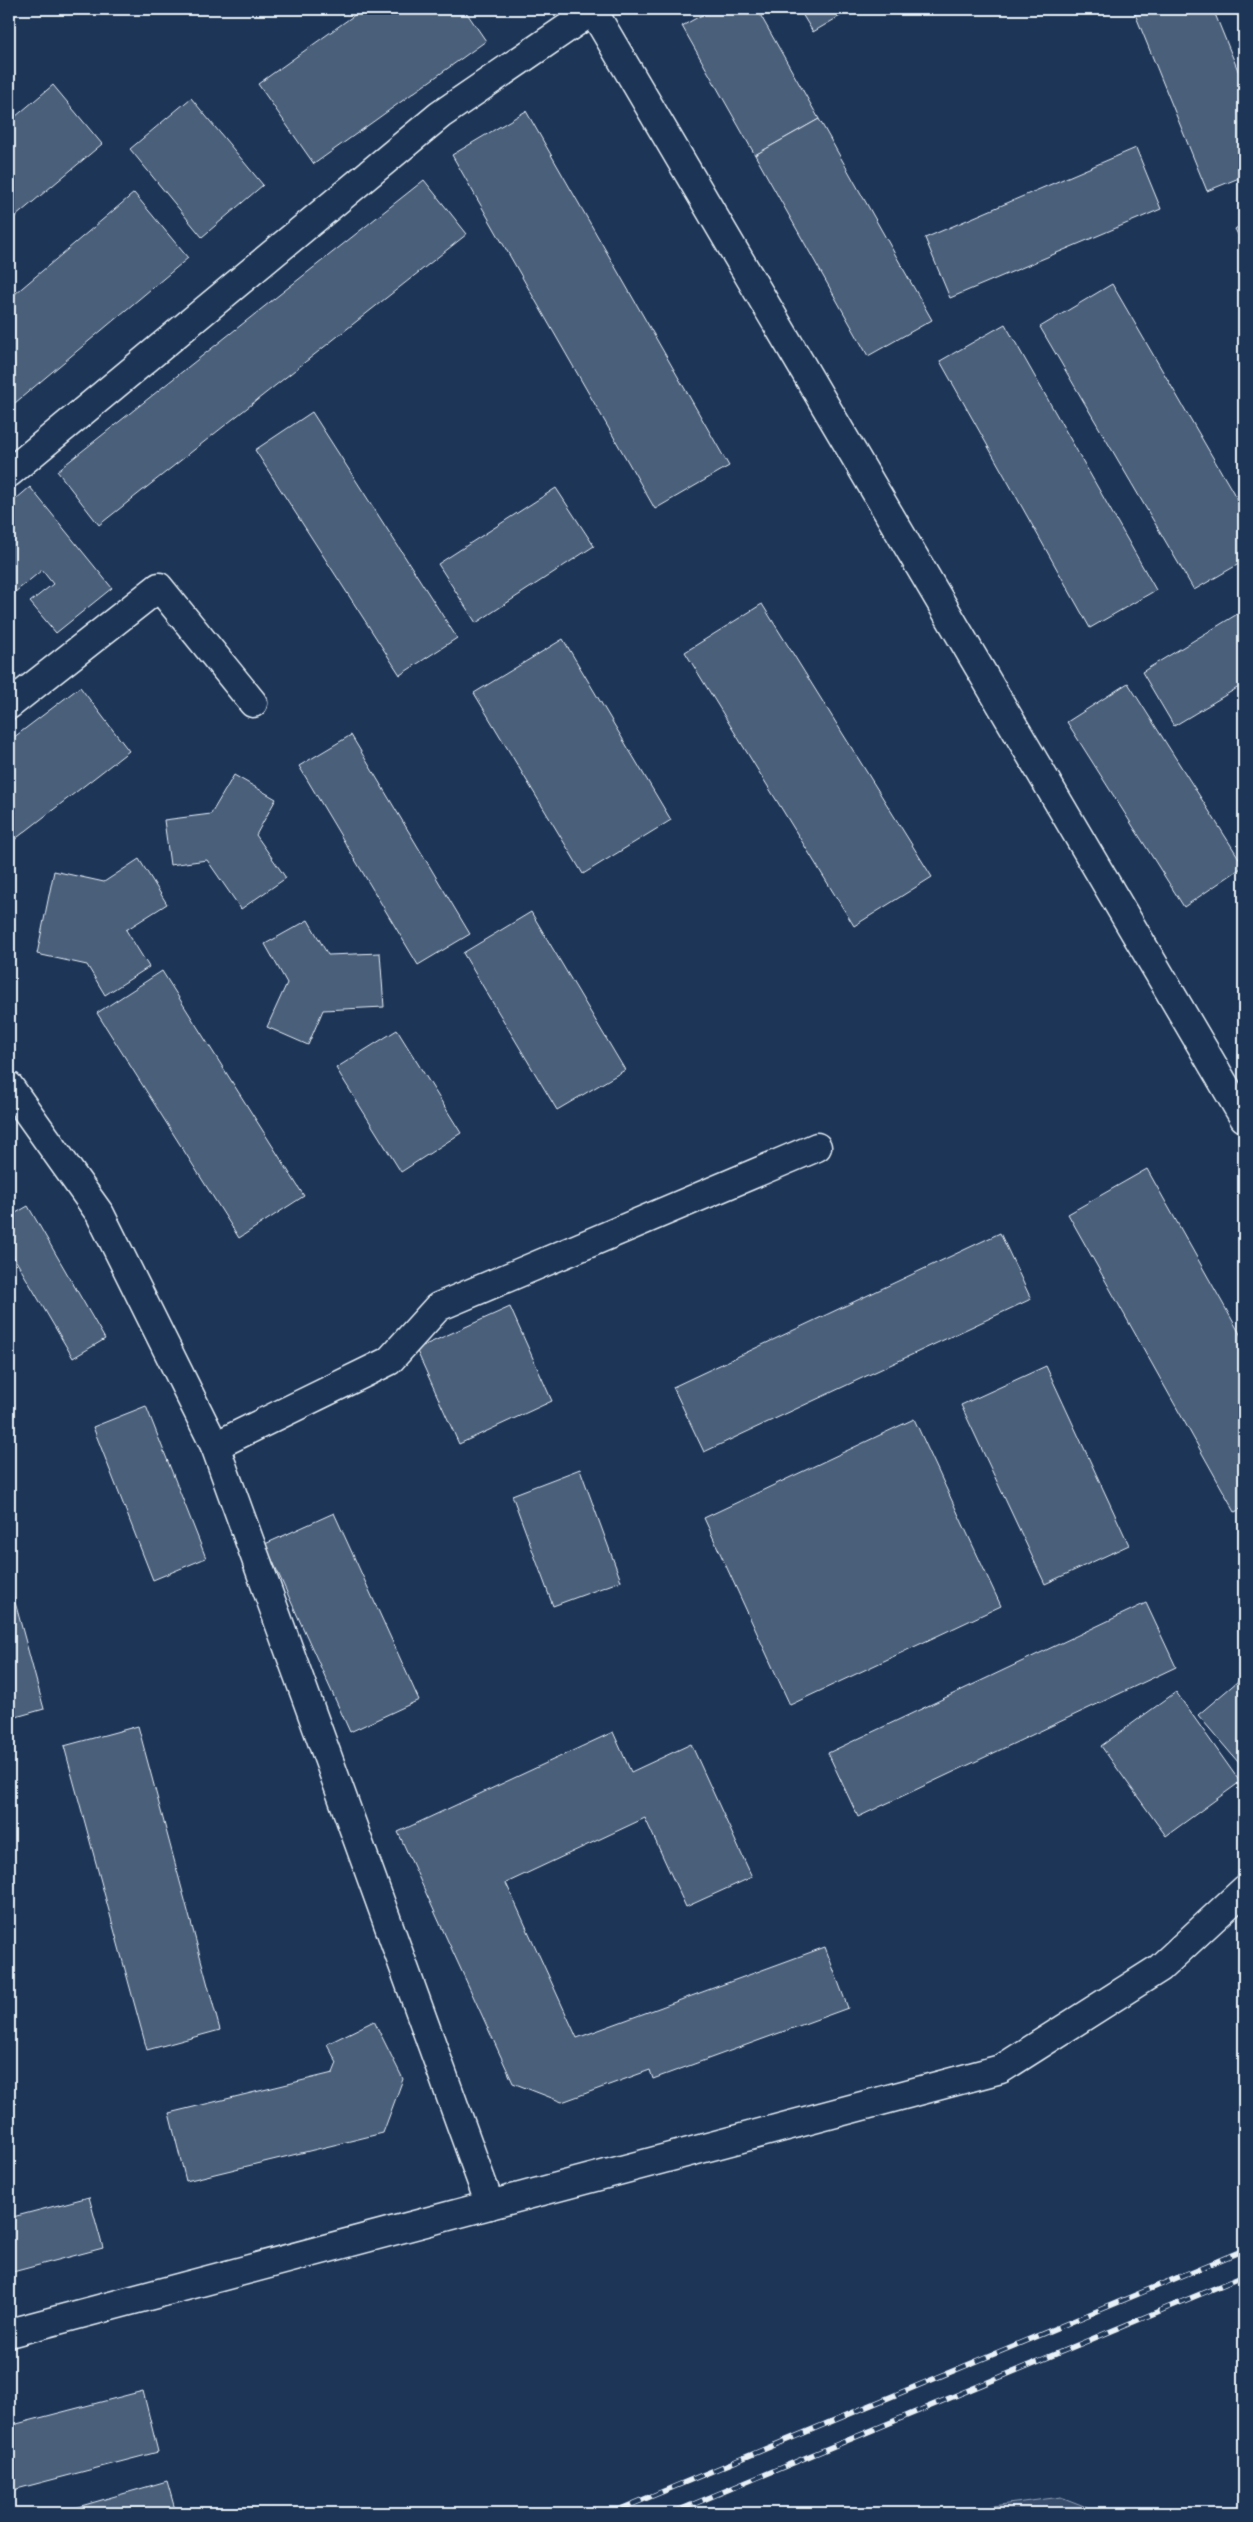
<svg xmlns="http://www.w3.org/2000/svg" width="1253" height="2522" viewBox="0 0 1253 2522" font-family="'Shantell Sans',sans-serif">
	<style>
		.green { fill: #374d6c; stroke: #909fb2 }
		.building { fill: #495e7a; stroke: #e8f1f8 }
		.lines { fill: none; stroke-linecap: round; stroke-linejoin: round }
		.street-casing { stroke: #e8f1f8; stroke-width: 31 }
		.secondary-casing { stroke: #e8f1f8; stroke-width: 31 }
		.primary-casing { stroke: #e8f1f8; stroke-width: 31 }
		.street { stroke: #1d3557; stroke-width: 28 }
		.secondary { stroke: #1d3557; stroke-width: 28 }
		.primary { stroke: #1d3557; stroke-width: 28 }
		.rail-casing { stroke: #e8f1f8; stroke-width: 5.5 }
		.rail { stroke: #1d3557; stroke-width: 4; stroke-dasharray: 11; stroke-linecap: butt }
	</style>
	<rect width="100%" height="100%" fill="#1d3557"/>
	<filter id="ink" filterUnits="userSpaceOnUse"><feTurbulence type="fractalNoise" baseFrequency=".02" numOctaves="2"/><feDisplacementMap in="SourceGraphic" scale="10" xChannelSelector="R" yChannelSelector="G"/><feConvolveMatrix kernelMatrix="1 2 1 2 8 2 1 2 1" color-interpolation-filters="sRGB"/></filter>
	<g filter="url(#ink)">
		<!-- green -->
		<polygon class="green" points="1061,2497 1102,2513 939,2513"/>
		<!-- building -->
		<g class="building">
			<polygon points="363,9 464,9 486,41 314,164 258,84"/>
			<polygon points="713,9 757,9 819,119 755,155 682,26"/>
			<polygon points="799,9 852,9 813,32"/>
			<polygon points="1133,9 1213,9 1244,85 1244,176 1207,191"/>
			<polygon points="53,85 102,144 9,222 9,122"/>
			<polygon points="191,98 263,185 202,237 130,149"/>
			<polygon points="526,111 729,466 655,509 452,155"/>
			<polygon points="819,119 932,320 868,356 755,155"/>
			<polygon points="1136,148 1161,209 950,298 925,238"/>
			<polygon points="424,180 467,234 99,525 57,471"/>
			<polygon points="134,193 188,258 9,408 9,299"/>
			<polygon points="1244,223 1244,246 1235,229"/>
			<polygon points="1112,284 1244,511 1244,561 1194,590 1040,327"/>
			<polygon points="1005,324 1156,590 1090,628 940,361"/>
			<polygon points="312,412 457,638 400,675 255,450"/>
			<polygon points="30,487 112,588 56,633 30,602 53,584 42,570 9,597 9,505"/>
			<polygon points="556,488 594,546 476,623 438,564"/>
			<polygon points="762,604 932,877 854,926 685,652"/>
			<polygon points="1244,610 1244,684 1174,726 1142,672"/>
			<polygon points="563,639 671,820 583,874 474,693"/>
			<polygon points="1128,683 1244,866 1184,907 1067,722"/>
			<polygon points="80,687 129,751 9,844 9,741"/>
			<polygon points="351,735 470,934 418,965 299,766"/>
			<polygon points="234,775 276,799 256,835 286,878 241,909 207,860 170,865 164,820 211,814"/>
			<polygon points="139,859 167,904 126,930 149,967 105,995 87,965 37,954 54,871 104,882"/>
			<polygon points="531,912 625,1070 557,1110 463,953"/>
			<polygon points="308,920 328,955 380,953 384,1007 323,1010 308,1045 267,1027 287,983 265,944"/>
			<polygon points="162,971 304,1196 239,1238 97,1013"/>
			<polygon points="397,1030 461,1133 401,1172 336,1068"/>
			<polygon points="1147,1169 1244,1341 1244,1507 1235,1512 1068,1214"/>
			<polygon points="28,1206 105,1339 73,1358 9,1249 9,1217"/>
			<polygon points="1000,1233 1031,1299 704,1452 673,1387"/>
			<polygon points="510,1307 552,1401 459,1444 416,1349"/>
			<polygon points="1046,1366 1129,1545 1045,1584 961,1405"/>
			<polygon points="146,1406 206,1558 153,1580 93,1427"/>
			<polygon points="914,1419 1001,1606 790,1705 704,1518"/>
			<polygon points="580,1469 621,1581 553,1606 512,1495"/>
			<polygon points="334,1513 419,1700 350,1732 265,1544"/>
			<polygon points="9,1580 44,1709 9,1719"/>
			<polygon points="1146,1603 1176,1667 858,1817 828,1753"/>
			<polygon points="1244,1676 1244,1769 1198,1715"/>
			<polygon points="1176,1692 1240,1782 1166,1836 1101,1746"/>
			<polygon points="138,1726 220,2030 147,2050 64,1746"/>
			<polygon points="613,1732 631,1772 691,1744 752,1877 686,1907 645,1818 506,1883 577,2038 825,1947 848,2008 653,2079 650,2070 562,2102 513,2083 398,1832"/>
			<polygon points="374,2021 403,2079 383,2133 186,2181 169,2113 333,2073 337,2063 327,2044"/>
			<polygon points="89,2197 103,2248 9,2273 9,2218"/>
			<polygon points="143,2391 158,2452 9,2491 9,2426"/>
			<polygon points="167,2481 176,2513 57,2513"/>
		</g>
		<g class="lines">
			<defs>
				<g id="street">
					<polyline points="9,473 440,115 595,9"/>
					<polyline points="9,705 159,587 253,703"/>
					<polyline points="215,1446 389,1361 438,1307 817,1147"/>
				</g>
				<g id="secondary">
					<polyline points="592,9 1244,1118"/>
					<polyline points="9,1086 100,1214 215,1446 490,2205"/>
				</g>
				<polyline id="primary" points="9,2333 1001,2069 1160,1968 1244,1890"/>
			</defs>
			<!-- street casing -->
			<use href="#street" class="street-casing"/>
			<!-- secondary casing -->
			<use href="#secondary" class="secondary-casing"/>
			<!-- primary casing -->
			<use href="#primary" class="primary-casing"/>
			<!-- street -->
			<use href="#street" class="street"/>
			<!-- secondary -->
			<use href="#secondary" class="secondary"/>
			<!-- primary -->
			<use href="#primary" class="primary"/>
			<defs>
				<g id="rail">
					<polyline points="611,2513 1244,2250"/>
					<polyline points="672,2513 1244,2276"/>
				</g>
			</defs>
			<!-- rail casing -->
			<use href="#rail" class="rail-casing"/>
			<!-- rail -->
			<use href="#rail" class="rail"/>
		</g>
	</g>
	<!-- margin -->
	<rect width="1253" height="2522" fill="none" stroke="#1d3557" stroke-width="30"/>
	<rect x="15" y="15" width="1223" height="2492" fill="none" stroke="#e8f1f8" stroke-width="2" filter="url(#ink)"/>
</svg>
